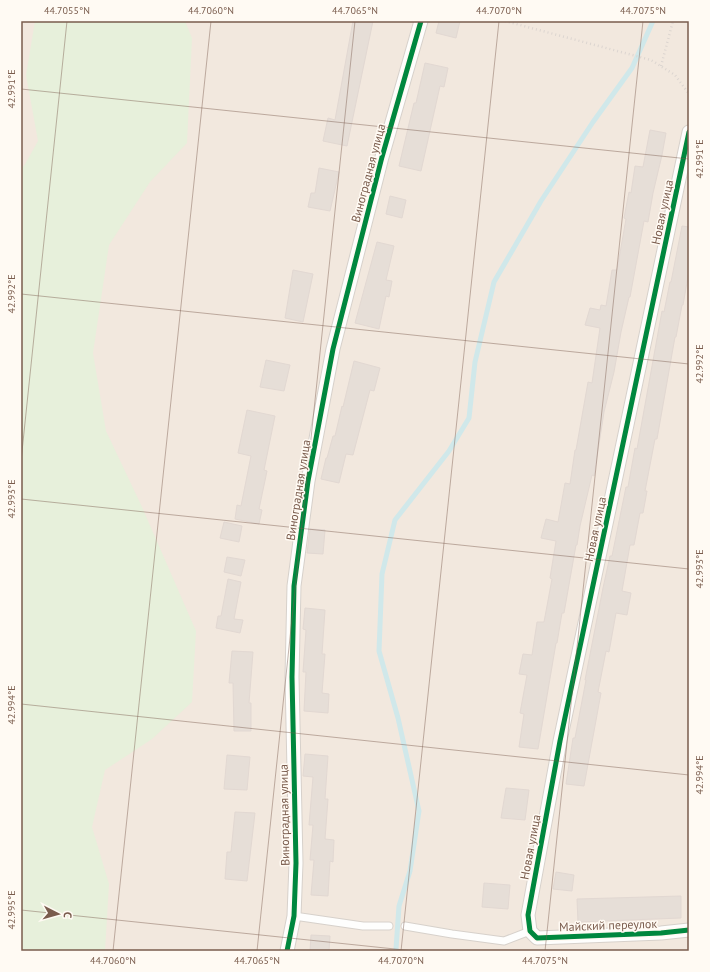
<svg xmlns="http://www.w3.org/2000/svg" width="710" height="972" viewBox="0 0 710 972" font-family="'PT Sans',sans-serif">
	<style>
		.residential { fill: #f2e8de }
		.green { fill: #e7f0db }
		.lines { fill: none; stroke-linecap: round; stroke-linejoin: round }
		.stream { stroke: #d0e8ea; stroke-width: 5 }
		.building { fill: #e6ded7; stroke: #e2d8d2 }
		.service-casing { stroke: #d7d1cb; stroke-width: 9 }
		.minor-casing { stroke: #d7d1cb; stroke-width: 15 }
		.path { stroke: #dcd5d0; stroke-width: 2.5; stroke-dasharray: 1 3; stroke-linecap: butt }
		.service { stroke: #fefefd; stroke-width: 7 }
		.minor { stroke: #fefefd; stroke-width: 13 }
		.cycleway-casing { stroke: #fffaf3; stroke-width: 8 }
		.cycleway { stroke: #00873e; stroke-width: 5 }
		.ticks { fill: none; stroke: #7a5c4d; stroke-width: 1; stroke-opacity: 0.45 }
		.labels { text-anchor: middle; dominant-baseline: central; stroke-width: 3; stroke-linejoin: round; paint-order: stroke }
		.street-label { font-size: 12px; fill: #7a5c4d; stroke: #fffaf3 }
		.neatline { fill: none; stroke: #7a5c4d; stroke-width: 1.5 }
		.ticks-label { font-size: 10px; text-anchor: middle; fill: #7a5c4d }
	</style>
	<rect width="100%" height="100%" fill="#f9f5f0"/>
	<!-- residential -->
	<rect class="residential" x="21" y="21" width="668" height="930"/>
	<!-- green -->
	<polygon class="green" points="35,21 185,21 192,38 187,143 150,182 109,245 93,353 106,431 142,507 196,631 192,702 152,739 105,770 92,827 109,884 105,951 21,951 21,167 24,166 38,141 26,75"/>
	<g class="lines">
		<!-- stream -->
		<polyline class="stream" points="397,951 396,949 399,906 410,871 419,811 398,718 379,651 382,574 395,520 449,451 469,418 475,362 494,282 541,201 593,122 632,68 653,21"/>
	</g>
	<!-- building -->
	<g class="building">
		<polygon points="353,21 373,21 347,146 323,141 328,118 335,120"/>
		<polygon points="439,21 460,21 456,38 436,33"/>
		<polygon points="425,63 448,68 444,87 440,86 421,171 399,166 414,103 416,103"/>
		<polygon points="650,130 666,133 662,155 653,193 648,222 644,221 630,297 629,297 621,332 614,372 604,412 594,476 592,475 580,526 577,545 576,545 564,613 562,613 557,643 556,643 538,749 519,747 524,714 520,713 527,675 519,674 523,654 532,655 537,622 544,622 552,579 550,578 556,541 541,538 546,519 558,522 565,483 570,484 575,450 576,450 588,382 592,383 600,328 585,325 590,308 600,310 601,305 606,306 612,270 617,270 626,219 624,218 629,192 631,193 635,166 643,167"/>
		<polygon points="319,168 339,172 330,211 308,207 311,193 315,193"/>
		<polygon points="390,196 406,200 402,218 386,214"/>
		<polygon points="682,226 689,227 689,271 683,305 682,305 676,337 675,337 657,439 655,439 645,491 647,491 643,513 640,513 634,545 630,545 622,591 631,593 627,615 616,613 609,652 606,651 598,692 601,693 584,786 566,784 573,738 575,738 586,680 585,680 603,588 610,556 612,556 626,487 628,487 635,448 637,449 662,311 664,312 670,282 671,282"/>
		<polygon points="377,242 394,246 386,280 392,281 389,297 386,296 379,329 355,323"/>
		<polygon points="293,270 313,274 303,322 285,318"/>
		<polygon points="266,360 290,365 284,391 260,387"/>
		<polygon points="354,361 380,368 374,391 370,390 353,455 346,454 339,483 321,479 326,458 327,458 333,436 335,436 342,406 343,407"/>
		<polygon points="247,410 275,416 264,470 267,471 259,509 262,510 259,524 235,519 237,505 241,506 251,456 238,453"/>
		<polygon points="224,522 242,526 239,542 220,538"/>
		<polygon points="310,529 325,530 323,554 307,553"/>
		<polygon points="227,557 245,560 241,576 224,572"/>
		<polygon points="228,579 241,582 234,619 243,620 240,633 216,628 218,616 221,616"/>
		<polygon points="305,608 325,610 322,654 325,654 322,693 329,694 328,713 304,711 306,672 303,672 306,630 303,629"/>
		<polygon points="232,651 253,652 249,703 251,703 251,731 234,731 233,683 229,683"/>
		<polygon points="305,754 328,756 325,799 328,799 325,839 334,840 333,862 330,861 328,896 311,895 314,860 310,860 313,825 309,825 313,777 303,776"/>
		<polygon points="227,755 250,757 247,790 224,789"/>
		<polygon points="506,788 529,790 525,820 501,818"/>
		<polygon points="235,812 255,813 247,881 225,879 227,852 231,852"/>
		<polygon points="556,872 574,875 572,891 553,889"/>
		<polygon points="484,883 510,885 508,909 482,907"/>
		<polygon points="681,896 681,918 578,922 577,899"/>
		<polygon points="311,935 330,936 329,951 310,951"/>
	</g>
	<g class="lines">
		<defs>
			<g id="service">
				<polyline points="294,916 363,926 389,926"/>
				<polyline points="405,926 452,934 504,941 530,931"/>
			</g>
			<g id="minor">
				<polyline points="689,132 560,741 528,915 530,931 537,938 661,933 689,930"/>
				<polyline points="287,951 294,916 296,863 292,677 294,586 308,481 333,349 382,157 421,21"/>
			</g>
		</defs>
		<!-- service casing -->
		<use href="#service" class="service-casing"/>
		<!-- minor casing -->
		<use href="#minor" class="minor-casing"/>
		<!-- path -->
		<g class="path">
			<polyline points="505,21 651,60 675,75 689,94"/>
			<polyline points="661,66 673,21"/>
		</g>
		<!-- service -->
		<use href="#service" class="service"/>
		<!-- minor -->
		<use href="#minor" class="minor"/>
		<defs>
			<g id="cycleway">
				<polyline points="689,132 560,741 528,915 530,931 537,938 661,933 689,930"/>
				<polyline points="287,951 294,916 296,863 292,677 294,586 308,481 333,349 382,157 421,21"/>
			</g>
		</defs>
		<!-- cycleway casing -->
		<use href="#cycleway" class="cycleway-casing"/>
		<!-- cycleway -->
		<use href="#cycleway" class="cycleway"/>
	</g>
	<!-- ticks -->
	<path class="ticks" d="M21,89l668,70M21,294l668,70M21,461l46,-440M21,499l668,70M21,704l668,71M21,910l393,41M113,951l98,-930M257,951l98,-930M401,951l98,-930M545,951l98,-930"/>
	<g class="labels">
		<!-- street labels -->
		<g class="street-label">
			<text transform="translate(368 173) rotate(-75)">Виноградная улица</text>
			<text transform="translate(662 212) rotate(-78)">Новая улица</text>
			<text transform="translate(298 490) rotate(-81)">Виноградная улица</text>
			<text transform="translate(595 529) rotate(-78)">Новая улица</text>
			<text transform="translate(284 815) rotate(-91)">Виноградная улица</text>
			<text transform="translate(530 847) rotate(-79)">Новая улица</text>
			<text transform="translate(608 925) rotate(-2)">Майский переулок</text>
		</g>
	</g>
	<!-- border -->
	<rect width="710" height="972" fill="none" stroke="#fffaf3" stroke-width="44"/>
	<!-- north arrow -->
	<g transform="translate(58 914) rotate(96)" stroke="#fffaf3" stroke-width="3" paint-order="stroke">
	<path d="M0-3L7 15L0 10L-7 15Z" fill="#7a5c4d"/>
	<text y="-6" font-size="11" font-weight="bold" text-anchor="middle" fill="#7a5c4d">С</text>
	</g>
	<rect x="22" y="22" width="666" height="928" class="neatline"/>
	<g class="ticks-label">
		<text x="67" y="14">44.7055°N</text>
		<text x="211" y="14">44.7060°N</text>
		<text x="355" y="14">44.7065°N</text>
		<text x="499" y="14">44.7070°N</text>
		<text x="643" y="14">44.7075°N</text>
		<text transform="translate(11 89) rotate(-90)" y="4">42.991°E</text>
		<text transform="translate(699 159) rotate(-90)" y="4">42.991°E</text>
		<text transform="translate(11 294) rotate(-90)" y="4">42.992°E</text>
		<text transform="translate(699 364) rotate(-90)" y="4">42.992°E</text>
		<text transform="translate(11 499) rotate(-90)" y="4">42.993°E</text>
		<text transform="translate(699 569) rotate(-90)" y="4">42.993°E</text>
		<text transform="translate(11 705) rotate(-90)" y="4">42.994°E</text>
		<text transform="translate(699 775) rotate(-90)" y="4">42.994°E</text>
		<text transform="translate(11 910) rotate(-90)" y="4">42.995°E</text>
		<text x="113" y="964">44.7060°N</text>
		<text x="257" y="964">44.7065°N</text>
		<text x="401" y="964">44.7070°N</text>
		<text x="545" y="964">44.7075°N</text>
	</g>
</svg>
